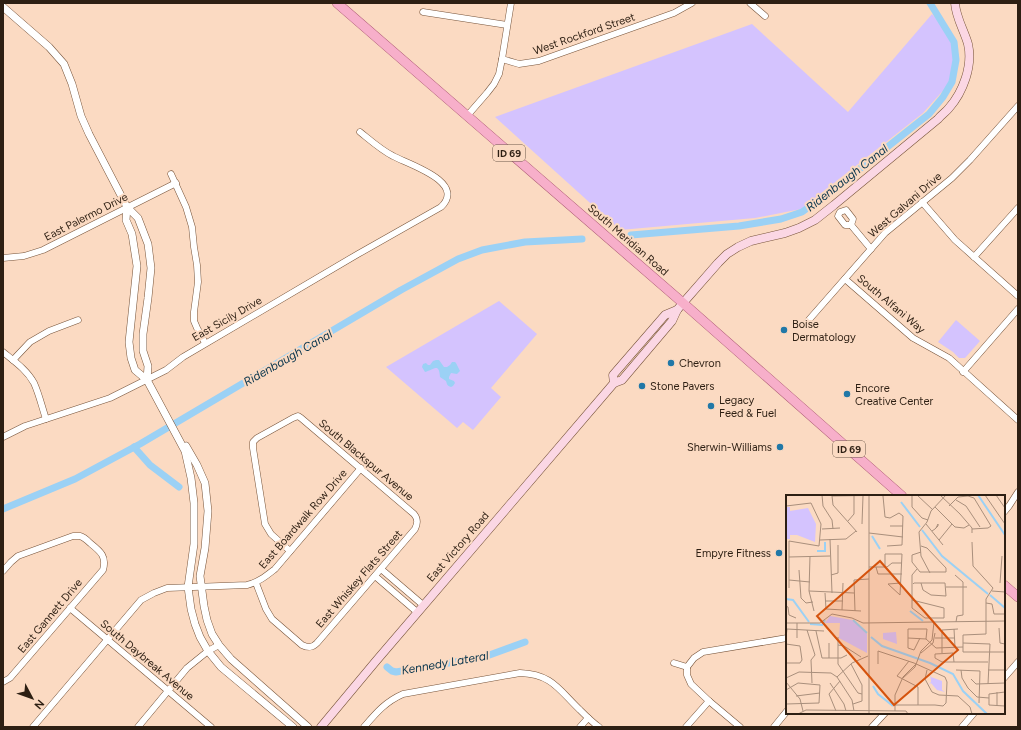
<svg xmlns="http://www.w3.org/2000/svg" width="1021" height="730" viewBox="0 0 1021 730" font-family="Figtree,sans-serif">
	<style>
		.green { fill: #d4c3fe }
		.water { fill: #9bd1f5 }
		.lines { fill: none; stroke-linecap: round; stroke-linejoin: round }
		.canal { stroke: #9bd1f5; stroke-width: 7 }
		.minor-casing { stroke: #77543a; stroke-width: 7 }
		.tertiary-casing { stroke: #77543a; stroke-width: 8 }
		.secondary-casing { stroke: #77543a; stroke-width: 9 }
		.primary-casing { stroke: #ac5a73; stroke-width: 10 }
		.minor { stroke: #fff; stroke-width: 6 }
		.tertiary { stroke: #fff; stroke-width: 7 }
		.secondary { stroke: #fbd7e4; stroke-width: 8 }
		.primary { stroke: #f7afca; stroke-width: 9 }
		.poi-dot { fill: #2178a7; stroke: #fbdac2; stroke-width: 1.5 }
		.labels { text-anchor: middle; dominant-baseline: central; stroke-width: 4; stroke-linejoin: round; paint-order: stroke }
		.shield { fill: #fbdac2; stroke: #6b5748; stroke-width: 1 }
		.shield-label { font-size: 10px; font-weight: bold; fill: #2d1f13 }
		.street-label { font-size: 11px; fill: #2d1f13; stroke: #fbdac2 }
		.poi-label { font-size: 11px; fill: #2d1f13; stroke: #fbdac2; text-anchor: start }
		.water-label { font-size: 12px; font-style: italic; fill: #09354d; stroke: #fbdac2 }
		.inset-river { fill: none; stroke: #9bd1f5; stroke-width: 2 }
		.inset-road { fill: none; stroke: #a98f7c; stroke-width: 1 }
		.view { fill: #d5530d; fill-opacity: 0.15; stroke: #d5530d; stroke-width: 2 }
		.inset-edge { fill: none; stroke: #2d1f13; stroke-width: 2 }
	</style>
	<rect width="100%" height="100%" fill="#fbdac2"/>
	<!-- green -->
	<g class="green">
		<polygon points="932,14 951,35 955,56 948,85 923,113 801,209 755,218 620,230 495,117 752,24 848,112"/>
		<polygon points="499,301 537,334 491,388 501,397 473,430 463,422 457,428 386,367"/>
		<polygon points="956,320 980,341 965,358 959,358 953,352 938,342"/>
	</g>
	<!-- water -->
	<path class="water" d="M436,360h3l5,7h3l3,-2 2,-3h3l1,1 4,8 -3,3 -6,-1 -2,4v2l5,2 1,2 -2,3 -2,1c-4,-1 -4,-3 -5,-6l-6,-4c-1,-15 -6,-7 -15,-5l-3,-5 1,-3 3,-1 2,2h2l3,-4z"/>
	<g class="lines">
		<!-- canal -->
		<g class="canal">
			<polyline points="631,235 739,226 781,219 802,212 833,190 929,114 943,97 952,82 956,60 954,42 930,3"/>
			<polyline points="134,447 150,465 179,487"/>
			<polyline points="3,509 75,479 140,444 401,290 458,259 482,250 525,242 582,239"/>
			<polyline points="387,667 392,671 396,672 484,657 525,642"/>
		</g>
		<defs>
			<g id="minor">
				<polyline points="750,3 765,16"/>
				<polyline points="423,12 507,25"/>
				<polyline points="502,59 519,64 539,61 674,13 692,3"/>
				<polyline points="467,116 487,93 494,84 499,74 502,59 511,3"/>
				<polyline points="171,174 186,207 192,227 194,247 197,265 198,282 194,312 194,321 197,328 205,343"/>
				<polyline points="922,202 955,240 1018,296"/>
				<polygon points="846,210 853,219 851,225 845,225 838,216 840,212"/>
				<polyline points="851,225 871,249"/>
				<polyline points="974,257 1018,208"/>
				<polyline points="3,258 24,256 43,250 176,183"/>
				<polyline points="845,279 913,338 949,358 1018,420"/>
				<polyline points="807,322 885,233 952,178 970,160 1018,106"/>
				<path d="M3,352c11,9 24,18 31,31 5,11 8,24 12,36"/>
				<polyline points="13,360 30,342 49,331 78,320"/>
				<polyline points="963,372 1018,309"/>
				<path d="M3,437l22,-11 85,-28 56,-28 17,-13 175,-103 83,-47c26,-25 -33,-43 -48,-51 -12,-6 -23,-16 -33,-24"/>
				<polyline points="1004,512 1009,506 1018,492"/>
				<polyline points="381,569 423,605"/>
				<path d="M3,571l8,-9 7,-6 55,-20c3,0 5,0 7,0 4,1 7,4 10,7 10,8 17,13 13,27l-93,108 -7,4"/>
				<polyline points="375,576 417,612"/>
				<path d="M256,583l10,26 6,10 30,26c6,3 10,3 15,-2l98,-114c3,-6 3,-10 -1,-15l-113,-96 -3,-2 -5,2 -36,20 -4,4v6l12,76 6,10 19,17"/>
				<polyline points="70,608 211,727"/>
				<polyline points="674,663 687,667"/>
				<polyline points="687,667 694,658 703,652 787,638"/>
				<polyline points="687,667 687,675 691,684 709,701 740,727"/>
				<polyline points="1004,678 1018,662"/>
				<path d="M33,727l108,-127 13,-7 13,-5 80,-3c12,-3 19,-9 28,-16l86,-101"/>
				<polyline points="138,727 187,668 208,651 219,645"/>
				<path d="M364,727c12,-14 21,-25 39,-33l117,-21c32,1 39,17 60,37 6,6 12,12 19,17"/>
				<polyline points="580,727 588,718"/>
				<polyline points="686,727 709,701"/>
				<polyline points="774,727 787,711"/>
				<polyline points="872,727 885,713"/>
				<polyline points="962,727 974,713"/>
			</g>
			<g id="tertiary">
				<polyline points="3,7 49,47 64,64 72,84 81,116 89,134 127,207 138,218 148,244 151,268 148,298 143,334 143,351 148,366 147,380"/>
				<polyline points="127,207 126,220 132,234 137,266 129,342 131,358 135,370 147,380 185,451 191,478 194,503 194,544 188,587 191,609 195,624 200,637 208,651 221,667 293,727"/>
				<polyline points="186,446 197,465 205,483 208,511 205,548 200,576 204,606 207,620 212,634 219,645 231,659 308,727"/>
			</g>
			<g id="secondary">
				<polyline points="614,383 613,375 665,315 677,310"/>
				<path d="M321,727l55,-66 238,-278 8,-3 50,-59 5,-11 6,-7 35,-40 9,-9 11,-7 13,-6 34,-8 14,-5 16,-8 19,-15 104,-86c3,-4 8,-7 11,-11 14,-16 24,-42 19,-64 -4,-14 -12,-26 -13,-41"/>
			</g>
			<g id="primary">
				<polyline points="337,3 683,303 902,496"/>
				<polyline points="1004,585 1018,597"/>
			</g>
		</defs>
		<!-- minor casing -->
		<use href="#minor" class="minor-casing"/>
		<!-- tertiary casing -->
		<use href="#tertiary" class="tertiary-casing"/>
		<!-- secondary casing -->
		<use href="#secondary" class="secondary-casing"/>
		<!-- primary casing -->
		<use href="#primary" class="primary-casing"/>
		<!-- minor -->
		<use href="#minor" class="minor"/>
		<!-- tertiary -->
		<use href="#tertiary" class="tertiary"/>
		<!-- secondary -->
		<use href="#secondary" class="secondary"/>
		<!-- primary -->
		<use href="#primary" class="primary"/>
	</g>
	<!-- markers -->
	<g class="poi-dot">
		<circle cx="784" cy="330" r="4"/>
		<circle cx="671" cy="363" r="4"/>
		<circle cx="642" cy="386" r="4"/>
		<circle cx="847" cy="394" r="4"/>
		<circle cx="711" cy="406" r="4"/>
		<circle cx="780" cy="447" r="4"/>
		<circle cx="779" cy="553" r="4"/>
	</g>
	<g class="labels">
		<!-- shield labels -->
		<g class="shield">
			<rect x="493" y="145" width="32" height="16" rx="3"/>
			<rect x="833" y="441" width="32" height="16" rx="3"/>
		</g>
		<g class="shield-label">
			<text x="509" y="153">ID 69</text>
			<text x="849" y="449">ID 69</text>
		</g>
		<!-- street labels -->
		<g class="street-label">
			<text transform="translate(584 34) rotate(-19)">West Rockford Street</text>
			<text transform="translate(905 205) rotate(-41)">West Galvani Drive</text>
			<text transform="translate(86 217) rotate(-27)">East Palermo Drive</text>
			<text transform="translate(628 240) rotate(41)">South Meridian Road</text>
			<text transform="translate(891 304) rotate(40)">South Alfani Way</text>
			<text transform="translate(227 319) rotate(-30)">East Sicily Drive</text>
			<text transform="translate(366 460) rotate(40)">South Blackspur Avenue</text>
			<text transform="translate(303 519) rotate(-49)">East Boardwalk Row Drive</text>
			<text transform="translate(458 547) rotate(-49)">East Victory Road</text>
			<text transform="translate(359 579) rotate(-49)">East Whiskey Flats Street</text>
			<text transform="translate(50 616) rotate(-50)">East Gannett Drive</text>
			<text transform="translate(147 660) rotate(40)">South Daybreak Avenue</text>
		</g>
		<!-- poi labels -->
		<g class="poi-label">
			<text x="792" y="324">Boise<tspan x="792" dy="13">Dermatology</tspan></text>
			<text x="679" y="363">Chevron</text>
			<text x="650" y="386">Stone Pavers</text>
			<text x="855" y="388">Encore<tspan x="855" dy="13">Creative Center</tspan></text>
			<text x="719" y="400">Legacy<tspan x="719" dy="13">Feed &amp; Fuel</tspan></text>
			<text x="772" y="447" text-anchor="end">Sherwin-Williams</text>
			<text x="771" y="553" text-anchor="end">Empyre Fitness</text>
		</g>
		<!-- water labels -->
		<g class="water-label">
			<text transform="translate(847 178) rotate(-38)">Ridenbaugh Canal</text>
			<text transform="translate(288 358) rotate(-30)">Ridenbaugh Canal</text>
			<text transform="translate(445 663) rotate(-10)">Kennedy Lateral</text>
		</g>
	</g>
	<!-- overview -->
	<g transform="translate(786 495)">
		<rect width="219" height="219" fill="#fbdac2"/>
		<path d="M0,12h4v4l18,-3 8,16 -1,18 -18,-7h-7v4h-4zM44,121l22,4 15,14v19l-28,-15 1,-15h-15zM110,137l1,12 -14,-5v-6zM144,177l1,5 11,4v9l3,2 -8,-2 -6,-7 -3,2 3,-3z" fill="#d4c3fe"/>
		<path class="inset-river" d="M192,0l27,40M115,7l19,25M136,35l20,26 46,38M86,41l8,13M31,56h8v-9M204,100l15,13M0,104l7,1 16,22M124,116l13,10M67,125l14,13M24,129l12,1 3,-5M85,142l11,9 48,17 23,11 10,17 24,23M87,191l5,8 15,12"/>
		<path class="inset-road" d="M36,0l1,11 9,14 1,9M126,0v12l10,11 6,2M131,0l16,15M154,0l20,19 12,14v5M199,0l20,29M210,0l9,13M46,1l62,-1M46,1l1,9 24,27M97,1l2,21 5,1 9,-5 4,3 -1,29 -15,1M182,1l6,2 17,28 -3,2 -16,1M170,5l10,6 14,21M0,11l25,-3 10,21 -2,22 -30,-5v47M163,11l9,-9 10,-1M149,12l20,20 9,1 5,-3M62,26l6,-7v-18M76,29l1,-28M140,29l17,21M104,31h13M36,34l18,-1M146,36l3,-2 3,-3v-2l-2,4M83,38l34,4M44,44l2,54M34,45l26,-1 10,-8M153,45l13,-16M186,47l1,24 20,22 -7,11v35l-23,1v17h42M135,51l6,2 19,20v4h-26l-8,-10v-7l9,-3M24,61l-1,35 5,20M3,62l41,-1M83,72h18l5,-4h10M90,72l2,7h24M99,72v-13h17l-2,41M13,75l2,28 5,5 7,-1M144,78l-9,-17 -2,-24 8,-10 4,-11 15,-16M45,80l7,-2v-28M169,80l8,7v33l-6,1 -1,6M3,85l21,2M214,88l2,-27M102,89l12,11M102,89l13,-1M127,89l1,-1h31l1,13 -15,-1 -8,-5 -2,-7M160,92h21M23,96l45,2M206,96l13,1M39,98l1,16 35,2M126,105l32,8v10h-19l-13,-10v-33l5,-6M39,106h18M200,108l6,1 2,10h11M0,111l2,1 1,8 7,3M56,115l1,-27M69,116l-1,-31 15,-1M0,128h34l12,-9 20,4 11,5 142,-2M11,128v15M213,133l1,15 5,1M168,134l1,18M21,135l8,25 -4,5 1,23M30,136l6,27h19l6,-3M0,142l1,-8 37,2M52,142v27l20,29 4,1M122,143l18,1 10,9 27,-1M134,143l-6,12 -6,-2v-19h19l-1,10M149,143h19M177,148l27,1 -2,40M0,149l14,2 2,14 -2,3h-14M52,150l6,1 17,11M135,158l12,-10 2,-10M156,158v-23l16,-1M43,163v-15M168,167l-1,-9 -18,1v4l7,4h46M65,169l11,21v16l-9,3M92,169v-13l36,12 31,14 2,5 -1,21 -3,3 -8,-1M141,175l-2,9 7,13 7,3 19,1 12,11 2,7M170,175l24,1 -1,32M175,175l1,8 6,10 9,9 12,1M202,175h17M111,181l21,11v18M111,181l12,-15M51,182l15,-14 16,-7M0,183l13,-6 32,1 6,4 15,23 2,11M117,183l12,-11 6,-16 11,-11 2,-18M185,184l5,5 29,-1M0,187l14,17 3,12M44,188l14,21 2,7M0,195l12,-7 22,2 -1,18 -33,1M211,197v14M219,197l-16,2v11l16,1M10,201l24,-3M109,210h40M50,216l-7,-17 11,-13M109,216v-16l8,-18 13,-13M12,219l8,-4 100,1 2,3M83,219v-219"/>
		<path class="view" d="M94,66l78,89 -64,55 -77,-89z"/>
		<rect width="219" height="219" class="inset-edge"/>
	</g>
	<!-- border -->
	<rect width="1021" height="730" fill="none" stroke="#2d1f13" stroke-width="8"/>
	<!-- north arrow -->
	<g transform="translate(32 698) rotate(131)" stroke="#fbdac2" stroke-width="3" paint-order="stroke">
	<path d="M0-3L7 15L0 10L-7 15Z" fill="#2d1f13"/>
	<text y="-6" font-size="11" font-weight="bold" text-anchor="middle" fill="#2d1f13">N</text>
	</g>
</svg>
